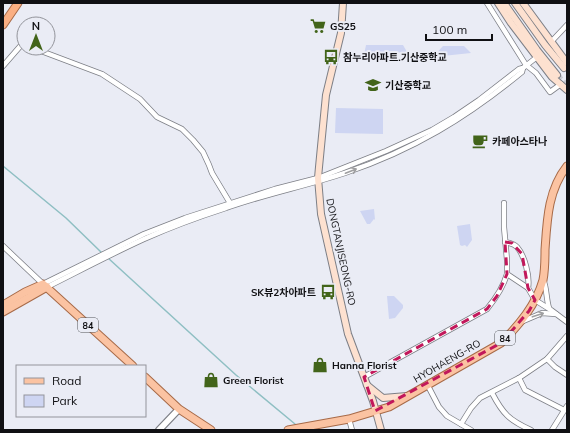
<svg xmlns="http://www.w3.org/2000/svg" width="570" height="433" viewBox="0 0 570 433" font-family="Mulish,'Noto Sans KR',sans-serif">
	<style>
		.green { fill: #ced5f2 }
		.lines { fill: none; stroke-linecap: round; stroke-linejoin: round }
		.stream { stroke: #8fbfc3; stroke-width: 1.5 }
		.secondary-tunnel { stroke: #c9cbd3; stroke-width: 6; stroke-dasharray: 6 3; stroke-linecap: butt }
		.minor-casing { stroke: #7d7f86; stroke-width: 6 }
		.tertiary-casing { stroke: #7d7f86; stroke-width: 8 }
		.secondary-casing { stroke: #7d7f86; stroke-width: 8 }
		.primary-casing { stroke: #a76a48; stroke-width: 9 }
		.trunk-casing { stroke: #a76a48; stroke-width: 9 }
		.minor { stroke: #fff; stroke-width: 4.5 }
		.tertiary { stroke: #fff; stroke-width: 5.5 }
		.secondary { stroke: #fde1d0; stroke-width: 6 }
		.primary { stroke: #fbc3a2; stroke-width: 7 }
		.trunk { stroke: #faaf83; stroke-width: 7 }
		.oneway { stroke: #9f9fa1 }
		.marked { fill: none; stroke: #c2185b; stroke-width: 3; stroke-dasharray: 8 5; stroke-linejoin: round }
		.labels { text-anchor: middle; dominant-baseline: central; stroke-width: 4; stroke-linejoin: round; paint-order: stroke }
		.shield { fill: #eaecf5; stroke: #515257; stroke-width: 1 }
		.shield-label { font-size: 9px; font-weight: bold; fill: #101013 }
		.poi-label { font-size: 10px; font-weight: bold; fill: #101013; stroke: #eaecf5; text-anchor: start }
		.street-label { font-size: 10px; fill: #101013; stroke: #eaecf5 }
	</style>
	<rect width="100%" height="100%" fill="#eaecf5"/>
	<!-- green -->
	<g class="green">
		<polygon points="366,45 403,45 407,52 364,55"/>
		<polygon points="443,46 464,46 471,53 433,57"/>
		<polygon points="336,108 383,109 383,134 335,133"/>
		<polygon points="374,209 375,220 374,219 370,224 367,224 360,211"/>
		<polygon points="470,224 472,240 467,247 465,245 462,246 460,245 457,226"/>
		<polygon points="387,296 394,296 403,305 403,308 395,318 389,319"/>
	</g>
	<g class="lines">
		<!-- stream -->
		<g class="stream">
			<polyline points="3,166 66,218 102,253"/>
			<polyline points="108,258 236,375 295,424"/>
		</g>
		<!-- secondary-tunnel -->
		<polyline class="secondary-tunnel" points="557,75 567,86"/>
		<defs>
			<g id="minor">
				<polyline points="487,3 526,65 536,73 550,92 561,84"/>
				<polyline points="551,42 567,25"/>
				<polyline points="33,48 102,74 140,99 157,117 182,129 193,140 203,152 209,165 212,173 230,203"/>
				<polyline points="3,66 23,43 24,44"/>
				<polyline points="504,203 504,227 507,260 507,274 528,288 535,300 551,310 567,322"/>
				<path d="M505,242c5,1 9,2 12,5 8,9 13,30 11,41"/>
				<polyline points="3,246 43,284 144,234 185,218 275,189 318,178 386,151 432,130 454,117 479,100 519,69 523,68 537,57"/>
				<path d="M543,279c4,9 3,19 6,29"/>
				<path d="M47,287c32,-16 64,-33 97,-48 27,-12 54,-22 82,-31 39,-14 80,-22 119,-35 68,-23 121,-55 177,-101l1,-4"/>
				<polyline points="521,322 542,313 556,314"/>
				<polyline points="547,359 555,367 567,375"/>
				<path d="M364,377l123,-68c9,-11 16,-21 20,-35"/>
				<polyline points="519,378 525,390 564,410"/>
				<polyline points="427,384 439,407 447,416 471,430"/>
				<path d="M492,393c11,21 17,27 39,37"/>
				<polyline points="349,419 352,430"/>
				<polyline points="461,424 471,408 480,398 519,378 547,359 567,336"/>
				<polyline points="552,430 567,406"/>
			</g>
			<polyline id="tertiary" points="159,430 179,409"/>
			<g id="secondary">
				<polyline points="343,3 341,33 326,95 319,167 318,178 321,214 348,334 373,401 381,430"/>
				<polyline points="498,3 511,23 552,77 567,90"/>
				<polyline points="504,3 537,50 557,75"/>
				<polyline points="515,3 545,45 564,68"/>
				<polyline points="523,3 567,63"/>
				<polyline points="367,385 383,398 407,396"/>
			</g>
			<g id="primary">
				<polyline points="3,305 25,292 43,284 133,366"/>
				<polyline points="3,312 47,287"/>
				<polyline points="145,377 179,409 211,430"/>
				<path d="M288,430l61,-11 40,-12 112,-64c18,-18 35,-38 42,-63 2,-10 2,-20 2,-30 2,-30 3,-60 22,-84"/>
			</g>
			<polyline id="trunk" points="3,25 18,3"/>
		</defs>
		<!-- minor casing -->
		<use href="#minor" class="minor-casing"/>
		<!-- tertiary casing -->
		<use href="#tertiary" class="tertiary-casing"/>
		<!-- secondary casing -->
		<use href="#secondary" class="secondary-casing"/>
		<!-- primary casing -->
		<use href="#primary" class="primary-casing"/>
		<!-- trunk casing -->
		<use href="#trunk" class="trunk-casing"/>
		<!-- minor -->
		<use href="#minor" class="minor"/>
		<!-- tertiary -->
		<use href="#tertiary" class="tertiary"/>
		<!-- secondary -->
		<use href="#secondary" class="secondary"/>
		<!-- primary -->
		<use href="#primary" class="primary"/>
		<!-- trunk -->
		<use href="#trunk" class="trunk"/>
	</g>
	<!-- one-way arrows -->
	<defs><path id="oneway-shaft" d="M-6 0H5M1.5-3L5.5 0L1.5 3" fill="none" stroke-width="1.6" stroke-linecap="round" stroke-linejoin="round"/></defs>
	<g class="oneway">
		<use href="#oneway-shaft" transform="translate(351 171) rotate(-21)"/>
		<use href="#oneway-shaft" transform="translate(538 315) rotate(-18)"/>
	</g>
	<!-- marked area -->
	<path class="marked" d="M505,242l7,1 10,11 6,34 7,12 -6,11 -28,32 -126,68 -11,-34 123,-68 10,-13 10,-22z"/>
	<!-- icons -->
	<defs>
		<symbol id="supermarket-bare" viewBox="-9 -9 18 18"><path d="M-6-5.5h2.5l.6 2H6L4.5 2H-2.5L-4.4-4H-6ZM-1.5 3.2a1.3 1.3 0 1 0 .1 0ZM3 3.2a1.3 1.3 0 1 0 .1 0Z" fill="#42641a" stroke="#eaecf5" stroke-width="2.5" paint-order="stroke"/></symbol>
		<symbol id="bus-bare" viewBox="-9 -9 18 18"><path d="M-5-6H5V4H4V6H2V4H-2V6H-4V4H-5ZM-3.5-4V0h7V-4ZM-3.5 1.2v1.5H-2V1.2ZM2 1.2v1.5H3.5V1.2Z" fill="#42641a" stroke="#eaecf5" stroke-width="2.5" paint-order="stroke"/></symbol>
		<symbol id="school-bare" viewBox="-9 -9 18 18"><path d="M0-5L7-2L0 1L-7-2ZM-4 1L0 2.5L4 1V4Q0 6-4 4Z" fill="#42641a" stroke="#eaecf5" stroke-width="2.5" paint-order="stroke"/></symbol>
		<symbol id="cafe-bare" viewBox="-9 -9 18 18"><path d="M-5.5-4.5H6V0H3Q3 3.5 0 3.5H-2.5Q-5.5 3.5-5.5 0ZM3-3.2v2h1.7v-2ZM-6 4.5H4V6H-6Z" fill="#42641a" stroke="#eaecf5" stroke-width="2.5" paint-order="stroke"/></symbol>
		<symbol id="shop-bare" viewBox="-9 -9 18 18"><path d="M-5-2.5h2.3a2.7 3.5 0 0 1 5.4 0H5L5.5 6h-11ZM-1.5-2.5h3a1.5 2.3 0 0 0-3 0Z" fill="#42641a" stroke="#eaecf5" stroke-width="2.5" paint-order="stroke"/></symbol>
	</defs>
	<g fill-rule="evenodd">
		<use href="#supermarket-bare" x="307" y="15" width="22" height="22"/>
		<use href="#bus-bare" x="320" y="46" width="22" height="22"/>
		<use href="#school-bare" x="362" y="74" width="22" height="22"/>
		<use href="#cafe-bare" x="469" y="130" width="22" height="22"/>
		<use href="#bus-bare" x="317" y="281" width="22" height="22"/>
		<use href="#shop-bare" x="309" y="354" width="22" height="22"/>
		<use href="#shop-bare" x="200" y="369" width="22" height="22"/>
	</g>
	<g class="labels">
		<!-- shield labels -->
		<g class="shield">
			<rect x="78" y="318" width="20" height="14" rx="3"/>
			<rect x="495" y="331" width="20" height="14" rx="3"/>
		</g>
		<g class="shield-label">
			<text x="88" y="325">84</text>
			<text x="505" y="338">84</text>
		</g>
		<!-- poi labels -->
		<g class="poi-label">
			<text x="330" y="26">GS25</text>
			<text x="343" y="57">참누리아파트.기산중학교</text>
			<text x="385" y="85">기산중학교</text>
			<text x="492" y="141">카페아스타나</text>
			<text x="316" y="292" text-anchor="end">SK뷰2차아파트</text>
			<text x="332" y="365">Hanna Florist</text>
			<text x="223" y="380">Green Florist</text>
		</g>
		<!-- street labels -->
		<g class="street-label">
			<text transform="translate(341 252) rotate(78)">DONGTANJISEONG-RO</text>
			<text transform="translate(447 361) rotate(-30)">HYOHAENG-RO</text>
		</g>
	</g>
	<!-- border -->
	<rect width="570" height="433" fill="none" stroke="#101013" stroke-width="8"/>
	<!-- legend -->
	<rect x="16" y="365" width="130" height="52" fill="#eaecf5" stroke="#93949b"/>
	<rect x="24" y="378" width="20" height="6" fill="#fbc3a2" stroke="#93949b"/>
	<text x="52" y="385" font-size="12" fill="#101013">Road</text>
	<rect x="24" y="395" width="20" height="12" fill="#ced5f2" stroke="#93949b"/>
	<text x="52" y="405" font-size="12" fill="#101013">Park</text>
	<!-- north arrow -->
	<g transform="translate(36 36)"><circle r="19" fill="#eaecf5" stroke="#93949b"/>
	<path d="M0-3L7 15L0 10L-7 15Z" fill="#42641a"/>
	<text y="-6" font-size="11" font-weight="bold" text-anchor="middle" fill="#101013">N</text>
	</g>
	<!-- scale -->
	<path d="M426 34v6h66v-6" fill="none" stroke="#101013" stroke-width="2"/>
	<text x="432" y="34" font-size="12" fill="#101013" stroke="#eaecf5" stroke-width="3" paint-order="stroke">100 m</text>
</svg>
